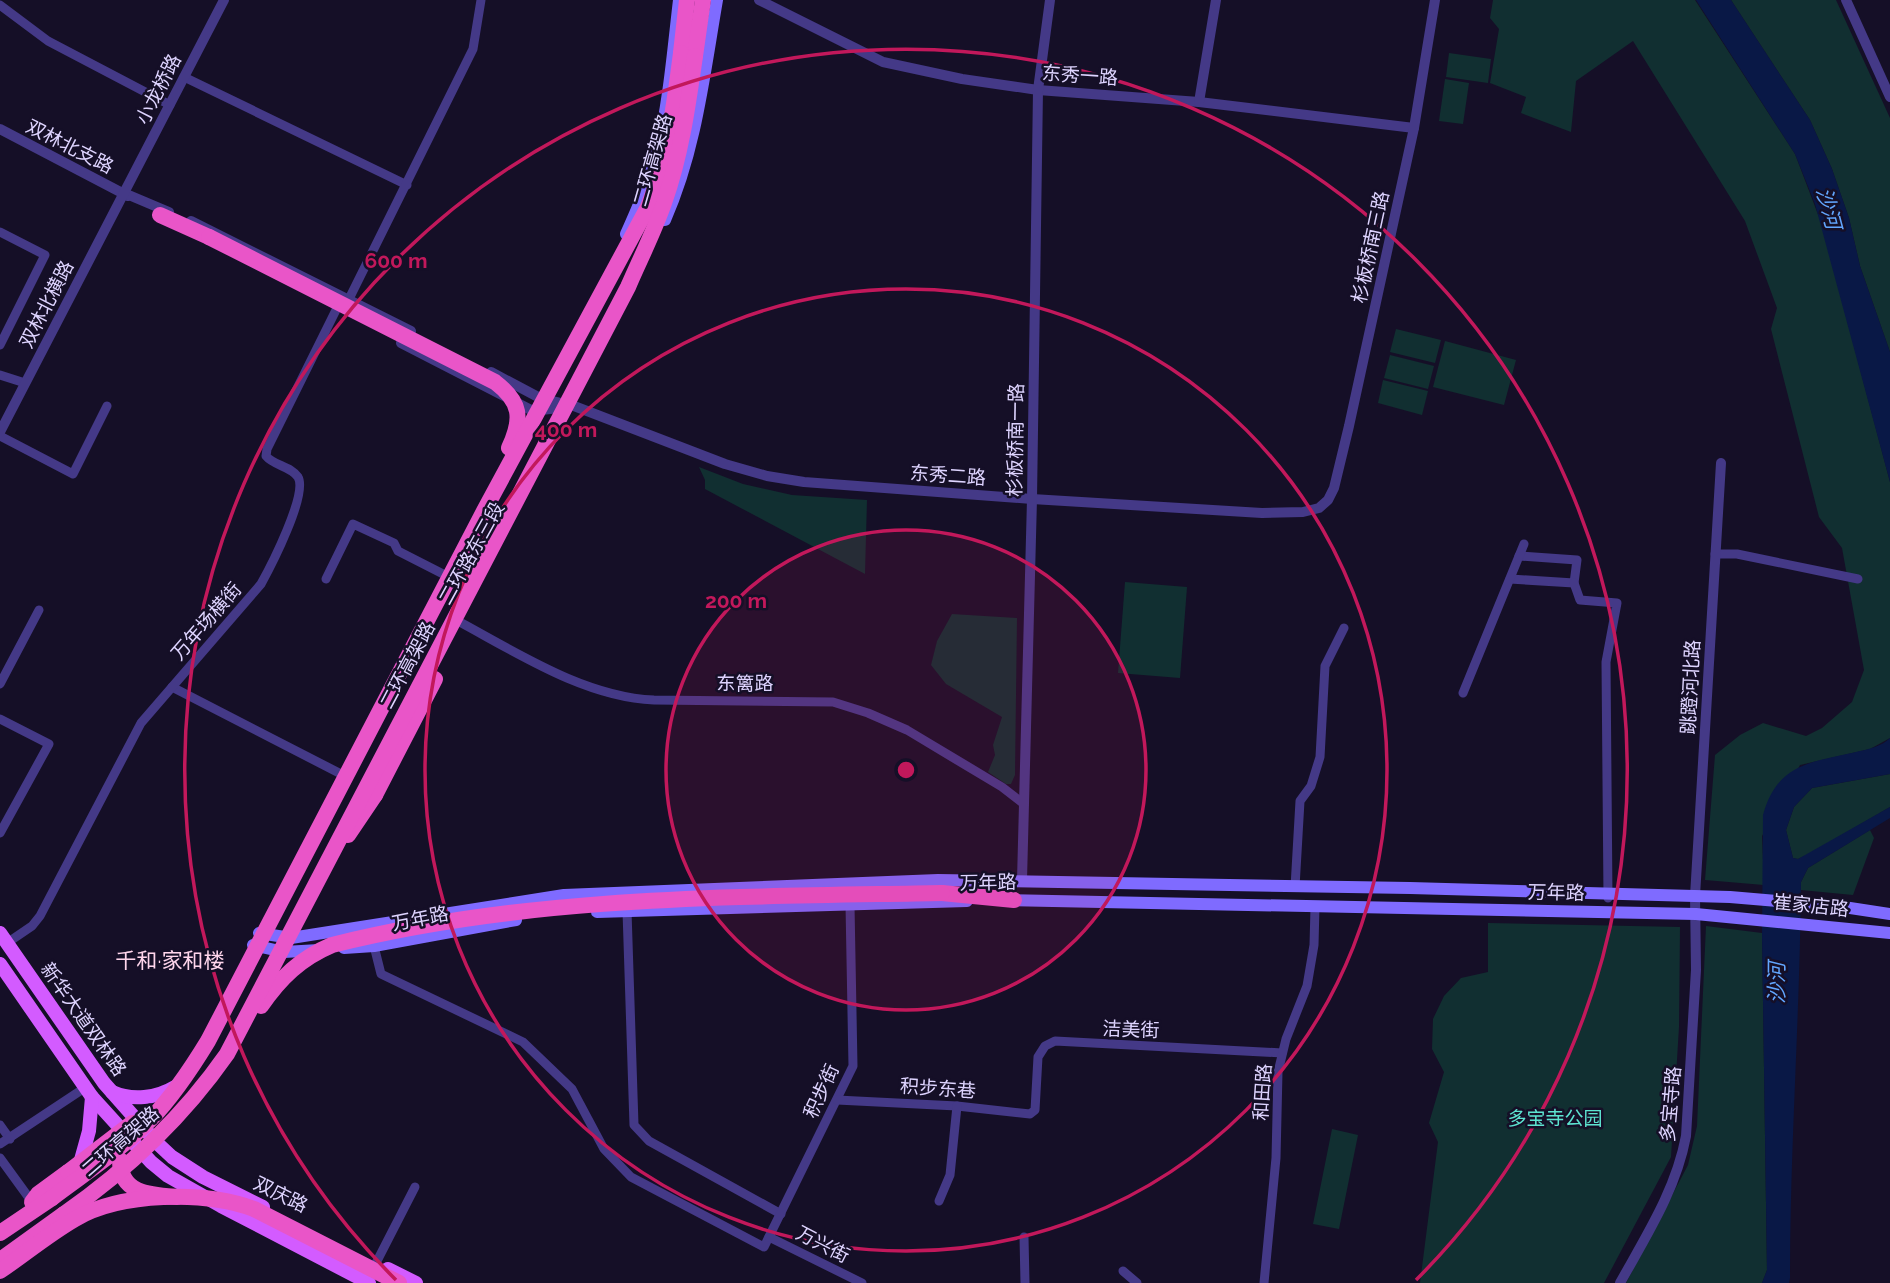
<svg xmlns="http://www.w3.org/2000/svg" width="1890" height="1283" viewBox="0 0 1890 1283" font-family="Raleway,'Noto Sans SC',sans-serif">
	<style>
		.green { fill: #112f31 }
		.water { fill: #091846 }
		.lines { fill: none; stroke-linecap: round; stroke-linejoin: round }
		.minor { stroke: #443987; stroke-width: 9 }
		.tertiary { stroke: #443987; stroke-width: 10 }
		.secondary { stroke: #7f6bff; stroke-width: 12 }
		.primary { stroke: #d35bff; stroke-width: 14 }
		.trunk { stroke: #e955c8; stroke-width: 16 }
		.trunk-bridge { stroke: #e955c8; stroke-width: 16 }
		.ring { fill: none; stroke: #c2185b; stroke-width: 3.5 }
		.labels { text-anchor: middle; dominant-baseline: central; stroke-width: 5; stroke-linejoin: round; paint-order: stroke }
		.street-label { font-size: 19px; fill: #ded4ff; stroke: #150f27 }
		.park-label { font-size: 19px; fill: #5de3d0; stroke: #150f27 }
		.water-label { font-size: 21px; font-style: italic; fill: #62a6ff; stroke: #150f27 }
		.neighbourhood-label { font-size: 21px; fill: #ffd6ec; stroke: #150f27 }
		.centre { fill: #c2185b; stroke: #150f27; stroke-width: 3.5 }
		.ring-label { font-size: 21px; text-anchor: middle; font-weight: bold; fill: #c2185b; stroke: #150f27; stroke-width: 5; stroke-linejoin: round; paint-order: stroke }
	</style>
	<rect width="100%" height="100%" fill="#150f27"/>
	<!-- green -->
	<g class="green">
		<polygon points="1493,0 1695,0 1795,154 1822,225 1890,482 1890,738 1870,749 1800,765 1762,836 1764,885 1705,880 1715,755 1740,735 1763,723 1806,736 1822,728 1852,702 1864,670 1842,548 1819,517 1771,329 1777,308 1745,221 1633,41 1576,81 1571,132 1521,113 1526,97 1490,83 1499,29 1490,18"/>
		<polygon points="1731,0 1836,0 1890,118 1890,352 1860,266 1849,218 1832,169 1810,120"/>
		<polygon points="1449,53 1491,59 1488,83 1446,77"/>
		<polygon points="1445,79 1469,83 1463,124 1439,121"/>
		<polygon points="1396,329 1441,340 1435,363 1390,352"/>
		<polygon points="1445,341 1516,360 1504,405 1433,387"/>
		<polygon points="1390,355 1434,366 1428,389 1384,378"/>
		<polygon points="1383,380 1428,391 1422,415 1378,403"/>
		<polygon points="699,467 743,484 792,495 867,500 865,574 705,489 705,480"/>
		<polygon points="1125,582 1187,587 1180,678 1118,673"/>
		<polygon points="952,614 1017,618 1015,775 1011,784 1006,784 988,772 995,755 993,745 1002,717 946,684 931,665 937,641"/>
		<polygon points="1890,774 1890,807 1811,853 1798,859 1793,858 1786,830 1794,807 1812,788"/>
		<polygon points="1870,830 1874,838 1853,895 1801,890 1801,882 1808,868"/>
		<polygon points="1488,923 1680,927 1679,1027 1671,1157 1604,1283 1420,1283 1438,1142 1429,1123 1444,1072 1432,1049 1433,1019 1444,996 1461,978 1488,972"/>
		<polygon points="1706,926 1762,933 1767,1270 1762,1283 1626,1283 1688,1165 1697,1126"/>
		<polygon points="1332,1129 1358,1135 1339,1229 1313,1224"/>
	</g>
	<!-- water -->
	<g class="water">
		<polygon points="1696,0 1731,0 1810,120 1832,169 1849,218 1860,266 1890,352 1890,482 1815,204 1795,154"/>
		<path d="M1890,738v36l-78,14 -18,19 -8,23 7,28 5,1 92,-52v11l-82,50 -7,14c-1,132 -11,264 -11,396l-1,5h-27l5,-13 -5,-337 1,-118c14,-53 51,-53 97,-64 10,-2 22,-5 30,-13z"/>
	</g>
	<g class="lines">
		<!-- minor -->
		<g class="minor">
			<polyline points="0,5 48,41 170,105"/>
			<polyline points="184,77 407,185"/>
			<polyline points="0,232 45,255 0,345"/>
			<polyline points="349,299 473,49 481,0"/>
			<polyline points="0,375 25,383"/>
			<polyline points="0,436 73,474 107,406"/>
			<polyline points="1715,554 1737,554 1858,579"/>
			<polyline points="326,579 353,524 394,543 398,551 447,576"/>
			<polyline points="1510,579 1574,583 1577,560 1519,556"/>
			<polyline points="1574,583 1580,600 1617,603 1606,662 1608,898"/>
			<path d="M456,620c60,32 128,77 198,80l179,2 35,11 39,17 95,57 22,17"/>
			<polyline points="0,684 39,610"/>
			<polyline points="172,687 343,775"/>
			<polyline points="1463,693 1524,544"/>
			<polyline points="0,719 49,744 0,833"/>
			<polyline points="1295,887 1300,801 1311,786 1320,757 1325,666 1344,628"/>
			<polyline points="627,911 634,1125 649,1141 781,1214"/>
			<path d="M7,943l25,-17 8,-10 101,-193 120,-139c10,-18 47,-90 37,-107 -7,-11 -24,-11 -32,-21l1,-7 69,-139"/>
			<polyline points="374,946 381,974 523,1042 572,1089 604,1149 631,1177 764,1247 853,1066 850,905"/>
			<polyline points="837,1100 957,1106 1030,1114 1035,1110 1038,1057 1045,1046 1055,1041 1282,1053"/>
			<polyline points="0,1125 10,1139"/>
			<polyline points="0,1144 86,1087"/>
			<polyline points="0,1158 32,1202"/>
			<polyline points="939,1201 950,1175 957,1106"/>
			<polyline points="769,1237 862,1283"/>
			<polyline points="1024,1237 1025,1283"/>
			<polyline points="376,1263 415,1187"/>
			<polyline points="1123,1271 1137,1283"/>
			<polyline points="1264,1283 1276,1158 1278,1072 1286,1039 1307,986 1314,945 1315,907"/>
		</g>
		<!-- tertiary -->
		<g class="tertiary">
			<polyline points="759,0 883,62 962,79 1038,90 1199,102 1414,128"/>
			<polyline points="1846,0 1890,97"/>
			<polyline points="1199,102 1216,0"/>
			<polyline points="0,129 128,196"/>
			<polyline points="124,193 169,212"/>
			<polyline points="191,221 411,331"/>
			<polyline points="401,343 533,411 567,407"/>
			<polyline points="491,372 540,398 574,406 725,464 767,476 804,482 1032,499 1262,513 1303,512 1319,508 1328,500 1334,488 1349,426 1414,128 1435,0"/>
			<polyline points="0,432 224,0"/>
			<polyline points="1022,880 1032,499 1038,90 1050,0"/>
			<path d="M1620,1283c26,-47 56,-93 66,-147l10,-166 -1,-74 26,-433"/>
		</g>
		<!-- secondary -->
		<g class="secondary">
			<path d="M665,220c31,-70 39,-145 52,-220"/>
			<path d="M626,234c12,-27 24,-54 31,-82 12,-50 16,-101 22,-152"/>
			<polyline points="1006,900 1696,914 1890,933"/>
			<polyline points="597,912 967,901"/>
			<polyline points="259,933 291,938 564,895 938,880 1410,888 1730,897 1837,906 1890,914"/>
			<polyline points="253,945 284,952 319,950"/>
			<polyline points="344,948 374,946 516,920"/>
		</g>
		<!-- primary -->
		<g class="primary">
			<polyline points="0,933 104,1083 157,1143 172,1157 203,1177 263,1207"/>
			<polyline points="0,964 92,1097 151,1162 168,1176 221,1206 369,1283"/>
			<path d="M112,1092c20,9 45,6 63,-5"/>
			<polyline points="79,1167 89,1131 92,1097"/>
			<polyline points="388,1269 416,1283"/>
		</g>
		<!-- trunk -->
		<g class="trunk">
			<polyline points="681,53 687,0"/>
			<polyline points="695,56 703,0"/>
			<polyline points="160,215 209,237"/>
			<polyline points="348,835 375,795"/>
			<polyline points="942,893 1014,900"/>
			<polyline points="32,1202 38,1194 68,1172"/>
			<polyline points="0,1233 52,1198"/>
			<polyline points="0,1260 64,1214"/>
		</g>
		<!-- trunk-bridge -->
		<g class="trunk-bridge">
			<path d="M209,237l286,145c26,20 28,36 14,66"/>
			<polyline points="375,795 435,679"/>
			<path d="M261,1006c19,-28 40,-48 71,-61 199,-50 406,-48 610,-52"/>
			<path d="M120,1160c0,34 30,35 57,37"/>
			<polyline points="68,1172 132,1123"/>
			<path d="M52,1198c33,-25 69,-48 98,-78 23,-24 41,-51 58,-79l276,-530 164,-304c20,-50 26,-100 33,-154"/>
			<path d="M64,1214c63,-44 119,-97 163,-160l401,-767c12,-28 26,-55 36,-84 17,-48 24,-98 31,-147"/>
			<path d="M0,1271c25,-17 49,-37 75,-52 46,-27 130,-28 179,-10l145,74"/>
		</g>
	</g>
	<!-- distance rings -->
	<circle cx="906" cy="770" r="240" fill="#c2185b" fill-opacity=".12"/>
	<g class="ring">
		<circle cx="906" cy="770" r="240"/>
		<circle cx="906" cy="770" r="481"/>
		<path d="M396 1280A721 721 0 1 1 1416 1280"/>
	</g>
	<g class="labels">
		<!-- street labels -->
		<g class="street-label">
			<text transform="translate(1080 75) rotate(4)">东秀一路</text>
			<text transform="translate(158 89) rotate(-63)">小龙桥路</text>
			<text transform="translate(70 146) rotate(27)">双林北支路</text>
			<text transform="translate(652 160) rotate(-74)">二环高架路</text>
			<text transform="translate(1370 247) rotate(-78)">杉板桥南三路</text>
			<text transform="translate(46 304) rotate(-63)">双林北横路</text>
			<text transform="translate(1015 440) rotate(-89)">杉板桥南一路</text>
			<text transform="translate(948 475) rotate(4)">东秀二路</text>
			<text transform="translate(471 553) rotate(-61)">二环路东三段</text>
			<text transform="translate(206 621) rotate(-49)">万年场横街</text>
			<text transform="translate(407 665) rotate(-62)">二环高架路</text>
			<text x="745" y="683">东篱路</text>
			<text transform="translate(1690 687) rotate(-87)">跳蹬河北路</text>
			<text transform="translate(988 882) rotate(-1)">万年路</text>
			<text transform="translate(1556 892) rotate(1)">万年路</text>
			<text transform="translate(1811 905) rotate(6)">崔家店路</text>
			<text transform="translate(420 918) rotate(-11)">万年路</text>
			<text transform="translate(84 1019) rotate(55)">新华大道双林路</text>
			<text transform="translate(1131 1029) rotate(2)">洁美街</text>
			<text transform="translate(938 1088) rotate(4)">积步东巷</text>
			<text transform="translate(821 1091) rotate(-65)">积步街</text>
			<text transform="translate(1262 1092) rotate(-86)">和田路</text>
			<text transform="translate(1670 1104) rotate(-85)">多宝寺路</text>
			<text transform="translate(120 1141) rotate(-41)">二环高架路</text>
			<text transform="translate(281 1194) rotate(26)">双庆路</text>
			<text transform="translate(823 1244) rotate(27)">万兴街</text>
		</g>
		<!-- park labels -->
		<g class="park-label">
			<text x="1555" y="1118">多宝寺公园</text>
		</g>
		<!-- water labels -->
		<g class="water-label">
			<text transform="translate(1829 208) rotate(75)">沙河</text>
			<text transform="translate(1776 983) rotate(-90)">沙河</text>
		</g>
		<!-- neighbourhood labels -->
		<g class="neighbourhood-label">
			<text x="170" y="960">千和·家和楼</text>
		</g>
	</g>
	<circle cx="906" cy="770" r="10" class="centre"/>
	<g class="ring-label">
		<text x="396" y="268">600 m</text>
		<text x="566" y="437">400 m</text>
		<text x="736" y="608">200 m</text>
	</g>
</svg>
